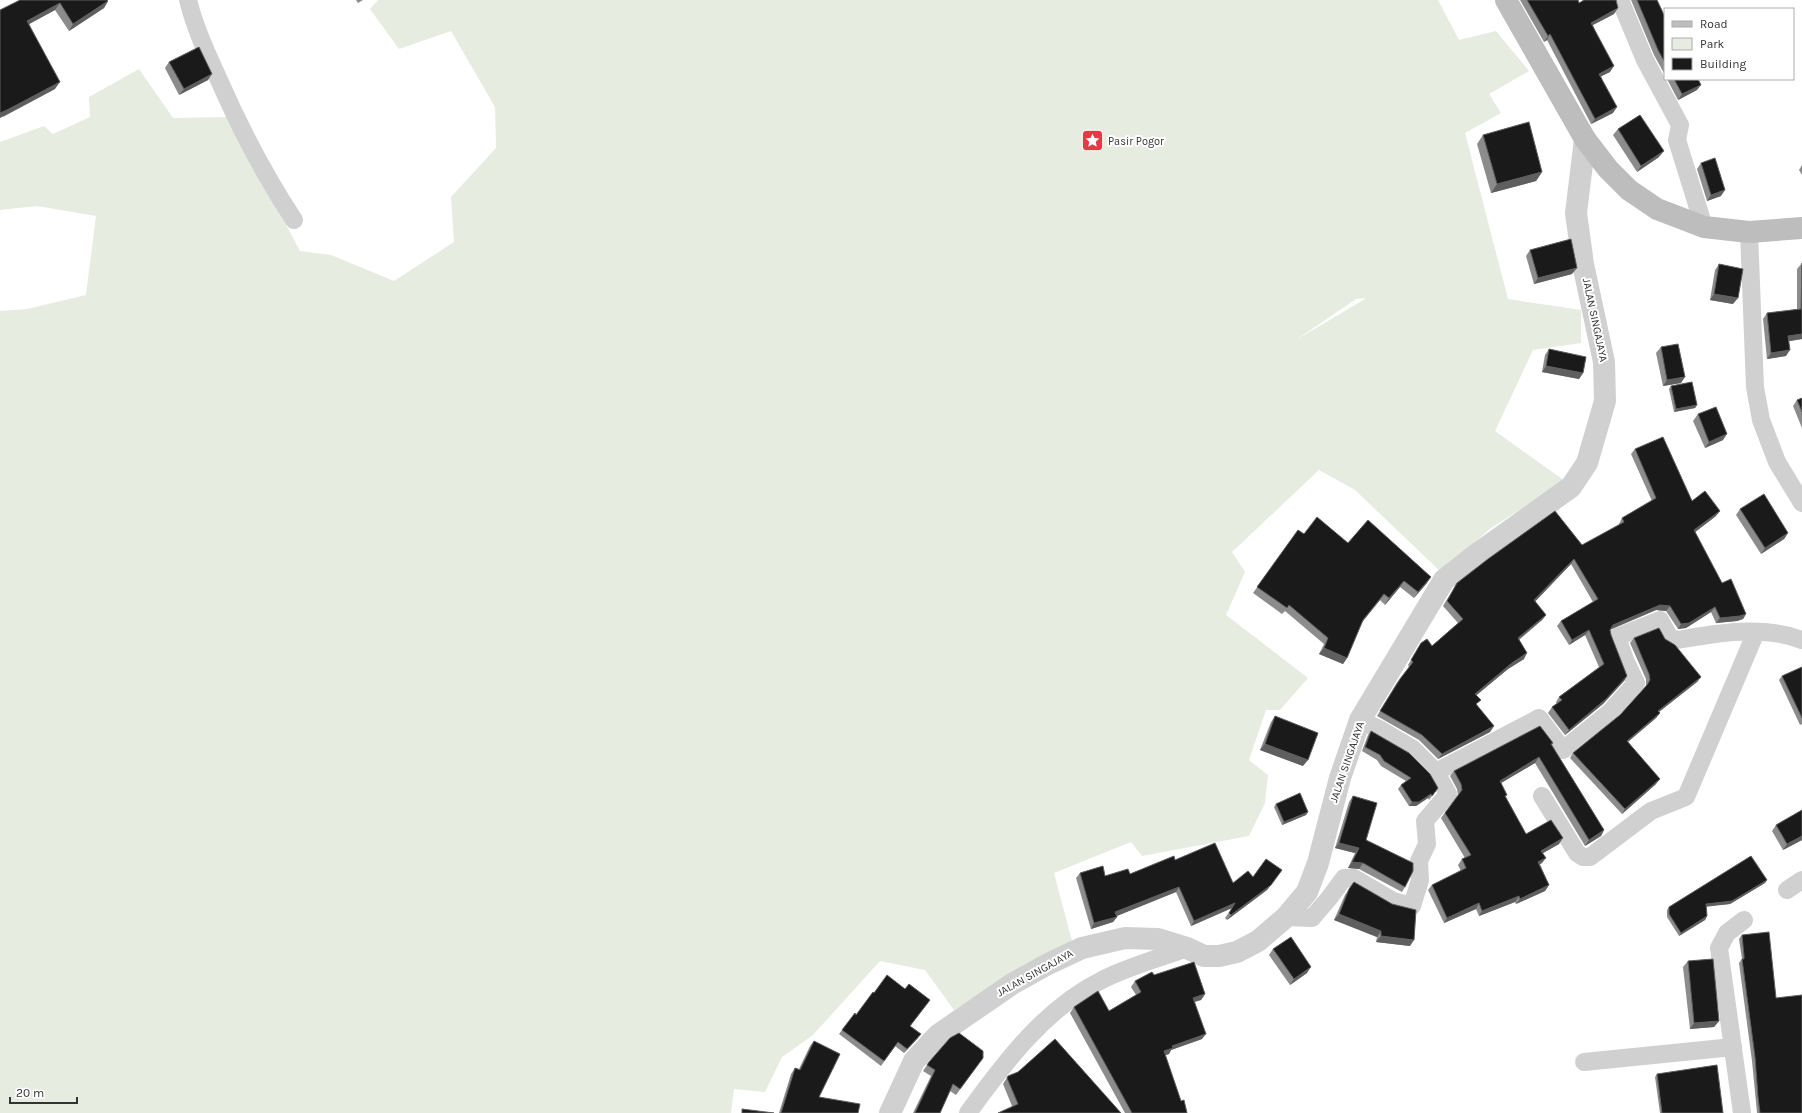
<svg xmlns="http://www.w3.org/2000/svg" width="1802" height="1113" viewBox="0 0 1802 1113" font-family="Karla,sans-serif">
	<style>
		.green { fill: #e6ecdf; fill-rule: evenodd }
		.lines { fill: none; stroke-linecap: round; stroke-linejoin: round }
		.minor { stroke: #d0d0d0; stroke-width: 18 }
		.tertiary { stroke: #d0d0d0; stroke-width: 22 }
		.secondary { stroke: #bdbdbd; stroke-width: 22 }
		.wall { fill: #8c8c8c }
		.shaded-wall { fill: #5f5f5f }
		.building { fill: #1a1a1a; stroke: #5f5f5f }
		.labels { text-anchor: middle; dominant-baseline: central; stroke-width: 4; stroke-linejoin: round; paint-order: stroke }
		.poi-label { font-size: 11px; fill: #333; stroke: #fff; text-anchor: start }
		.street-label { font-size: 11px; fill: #333; stroke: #fff }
	</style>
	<rect width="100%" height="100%" fill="#fff"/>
	<!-- green -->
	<path class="green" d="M378,0h1060l21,40 37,-9 33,40 -40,23 12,19 -36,20 43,166 73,11v33l-48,7 -38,81 70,50 -74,47 -50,44 -86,-82 -36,-20 -87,82 13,20 -19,43 82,63 -28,32h-14l-17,50 19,15 -3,28 -16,33 -107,20 -11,-14 -77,31 18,68 -118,69 -29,-40 -45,-9 -67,74 -31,22 -17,35 -31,-3 -3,24h-731v-802l27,-2 59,-14 10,-79 -59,-10 -37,4v-68l44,-16 9,8 37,-17 -1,-20 50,-28 34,49 56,-1 71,134 31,4 63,26 60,-39 -3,-45 45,-49 -1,-41 -44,-76 -52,18 -29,-40zM1365,298v1l-69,41 60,-41z"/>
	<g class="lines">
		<!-- minor -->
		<g class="minor">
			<path d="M188,0c7,28 19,54 31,80 21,48 46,96 75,140"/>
			<polyline points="1620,0 1645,60 1680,125 1677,140 1704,227"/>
			<polyline points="1749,232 1755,387 1761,420 1777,462 1802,503"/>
			<polyline points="1360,720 1381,730 1413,749 1436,772"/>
			<polyline points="1542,796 1577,853 1583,857 1590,857 1651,811 1686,797 1756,632"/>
			<polyline points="1787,890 1802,880"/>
			<path d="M1286,917l26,1 18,-21 14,-19h10l39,23 19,5 8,-26 -1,-19 8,-17 -2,-23 23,-27 -12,-22 103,-54 24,32 47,-38 26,-29 -11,-23 -8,-23 43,-17 10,18 7,2c40,-7 86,-15 125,0"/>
			<polyline points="1584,1062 1733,1047"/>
			<path d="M968,1113c37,-51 78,-106 136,-134 26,-13 56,-21 83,-31"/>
			<polyline points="1742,1113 1719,948 1727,933 1744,920"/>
		</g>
		<!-- tertiary -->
		<polyline class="tertiary" points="890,1113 914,1061 938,1035 1012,984 1048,964 1082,948 1125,938 1158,939 1187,948 1204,956 1219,956 1237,952 1258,941 1286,917 1307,892 1318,863 1340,778 1360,720 1444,580 1477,554 1571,487 1587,463 1605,401 1604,362 1583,264 1576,213 1585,139"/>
		<!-- secondary -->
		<polyline class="secondary" points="1506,0 1585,139 1608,169 1629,190 1657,209 1704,227 1749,232 1802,228"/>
	</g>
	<!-- wall -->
	<g class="wall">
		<polygon points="20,0 108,1 104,8 69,31 55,10 29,24 55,89 3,117"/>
		<polygon points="356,0 363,0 358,3"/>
		<polygon points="1520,0 1578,0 1579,3 1614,14 1593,25 1610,72 1601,76 1613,113 1591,124 1547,40 1544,42"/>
		<polygon points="1631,0 1657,0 1665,17 1665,75 1654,55"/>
		<polygon points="169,62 208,80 179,95 165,68"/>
		<polygon points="1667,79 1698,79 1697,90 1678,100"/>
		<polygon points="1618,129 1659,157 1637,172 1613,135"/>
		<polygon points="1483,135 1542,172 1536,181 1491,193 1477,144"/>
		<polygon points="1701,163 1721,196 1707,201 1697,169"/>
		<polygon points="1802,165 1802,175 1799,170"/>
		<polygon points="1530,250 1572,274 1534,284 1526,256"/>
		<polygon points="1802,263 1802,339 1789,341 1786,356 1767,359 1763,319 1767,313 1797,309 1797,269"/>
		<polygon points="1719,264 1733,304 1710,300 1715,270"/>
		<polygon points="1661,347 1681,383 1663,386 1656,353"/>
		<polygon points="1549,349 1583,373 1579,379 1542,372 1545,355"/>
		<polygon points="1671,386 1697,405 1695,408 1674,412 1669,389"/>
		<polygon points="1802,398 1802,428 1793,406 1797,400"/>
		<polygon points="1698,414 1723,440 1705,448 1693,421"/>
		<polygon points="1635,449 1692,501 1716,516 1695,532 1722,583 1746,614 1743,619 1737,621 1716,623 1711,612 1686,628 1678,629 1666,611 1656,610 1610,630 1611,635 1627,676 1624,681 1603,704 1565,735 1548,713 1552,707 1557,704 1556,702 1559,697 1599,667 1585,635 1569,645 1557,626 1561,621 1593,602 1571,564 1535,601 1546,615 1542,620 1519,640 1524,659 1508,669 1476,695 1477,706 1494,726 1490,732 1438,759 1419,740 1377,716 1396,684 1409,667 1408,665 1421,643 1432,646 1458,623 1443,606 1457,583 1582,545 1619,525 1619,524 1622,518 1652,501 1631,454"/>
		<polygon points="1740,509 1788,533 1784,539 1761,554 1736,515"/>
		<polygon points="1298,530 1304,534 1348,543 1427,583 1414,598 1400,587 1385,605 1380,600 1362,622 1347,658 1343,664 1319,654 1324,644 1285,611 1282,614 1253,593"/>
		<polygon points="1634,638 1665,639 1701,677 1697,682 1659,712 1660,713 1656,718 1628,742 1656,784 1622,814 1570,758 1573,753 1620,715 1645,688 1646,685 1646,679 1630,643"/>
		<polygon points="1802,667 1802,724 1800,725 1779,680 1782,676"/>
		<polygon points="1275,716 1303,766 1260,750 1271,722"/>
		<polygon points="1371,731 1438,788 1429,800 1428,798 1416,806 1409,806 1398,789 1401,785 1406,781 1381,766 1377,760 1362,751 1368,735"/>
		<polygon points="1553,743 1552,745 1604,830 1601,836 1585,846 1535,763 1501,783 1506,797 1526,834 1559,844 1543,853 1542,863 1540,864 1549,885 1545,891 1516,904 1515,902 1479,916 1476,909 1444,923 1428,890 1432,885 1461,871 1458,865 1462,859 1465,858 1441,818 1458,795 1457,789 1450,776 1454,771"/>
		<polygon points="1353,796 1366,840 1405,887 1402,892 1359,869 1348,868 1355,853 1335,848 1349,802"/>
		<polygon points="1276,804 1308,812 1306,815 1282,825 1274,807"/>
		<polygon points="1776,825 1802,840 1783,850 1772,831"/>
		<polygon points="1175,860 1233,883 1282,870 1267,890 1227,920 1225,918 1232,908 1191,926 1176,892 1116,916 1117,917 1113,922 1091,929 1076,878 1080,873 1105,876 1130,874"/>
		<polygon points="1354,882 1392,904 1410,946 1376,942 1377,937 1334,920 1345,895"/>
		<polygon points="1765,883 1730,904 1706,906 1707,916 1705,920 1679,936 1667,917 1667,910 1669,907"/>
		<polygon points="1742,935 1776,998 1802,1113 1757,1113 1752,1061 1739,963 1742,959 1739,939"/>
		<polygon points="1273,949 1307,973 1290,985 1269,955"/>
		<polygon points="1688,961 1719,1021 1714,1027 1690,1029 1683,967"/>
		<polygon points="1154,975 1205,994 1201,1000 1195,1002 1202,1039 1171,1050 1169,1054 1165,1055 1181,1101 1187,1113 1125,1113 1070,1013 1074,1007 1109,1011 1136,995 1131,987 1135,981"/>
		<polygon points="855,1013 856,1015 910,1026 918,1038 904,1053 895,1046 881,1066 839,1034"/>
		<polygon points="814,1041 819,1097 858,1113 779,1113 791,1074 795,1068 799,1069 810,1046"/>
		<polygon points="983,1058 956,1095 950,1091 940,1113 913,1113 931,1076 923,1071 929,1062"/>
		<polygon points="1657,1074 1723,1113 1660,1113 1655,1077"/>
		<polygon points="1008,1076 1121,1113 1012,1106 1003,1084"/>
	</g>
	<!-- shaded-wall -->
	<g class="shaded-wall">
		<polygon points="108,1 104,8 69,31 73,24"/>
		<polygon points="60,3 55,10 22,28 27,21"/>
		<polygon points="1618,8 1614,14 1587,28 1591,23"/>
		<polygon points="1550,34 1547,40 1544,42 1548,36"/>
		<polygon points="1614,66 1610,72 1596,79 1599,74"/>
		<polygon points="212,74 208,80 179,95 184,89"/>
		<polygon points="60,82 55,89 0,118 0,113"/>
		<polygon points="1701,85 1697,90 1678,100 1682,94"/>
		<polygon points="1617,107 1613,113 1591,124 1595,119"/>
		<polygon points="1664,151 1659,157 1637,172 1641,166"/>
		<polygon points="1542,172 1536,181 1491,193 1497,184"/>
		<polygon points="1725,190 1721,196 1707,201 1711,195"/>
		<polygon points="1577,268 1572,274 1534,284 1538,278"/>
		<polygon points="1714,294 1738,298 1733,304 1710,300"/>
		<polygon points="1802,334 1802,339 1784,342 1788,336"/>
		<polygon points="1790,350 1786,356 1767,359 1771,353"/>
		<polygon points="1546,366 1583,373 1579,379 1542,372"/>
		<polygon points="1685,377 1681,383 1663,386 1667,380"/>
		<polygon points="1697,405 1695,408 1674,412 1676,409"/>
		<polygon points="1727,434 1723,440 1705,448 1709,442"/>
		<polygon points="1720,511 1716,516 1690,536 1694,530"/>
		<polygon points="1788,533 1784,539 1761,554 1765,548"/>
		<polygon points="1574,559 1571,564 1531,606 1534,600"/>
		<polygon points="1431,577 1427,583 1414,598 1418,592"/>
		<polygon points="1404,581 1400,587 1385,605 1389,598"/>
		<polygon points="1384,594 1380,600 1359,626 1363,620"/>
		<polygon points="1660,605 1670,606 1666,611 1656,610 1609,630 1613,625"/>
		<polygon points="1715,607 1711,612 1686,628 1678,629 1681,624"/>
		<polygon points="1746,614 1743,619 1737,621 1716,623 1720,618"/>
		<polygon points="1546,615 1542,620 1514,643 1518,638"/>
		<polygon points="1589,630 1585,635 1569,645 1572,640"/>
		<polygon points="1324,648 1347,658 1343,664 1319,654"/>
		<polygon points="1527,653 1524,659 1508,669 1472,699 1475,694 1512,663"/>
		<polygon points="1627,676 1624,681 1603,704 1565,735 1569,730"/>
		<polygon points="1701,677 1697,682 1655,715 1658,711"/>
		<polygon points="1660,713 1656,718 1624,745 1627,741"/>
		<polygon points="1494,726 1490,732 1438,759 1442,754"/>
		<polygon points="1265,744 1308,760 1303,766 1260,750"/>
		<polygon points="1539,757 1535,763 1496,786 1500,781"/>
		<polygon points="1660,779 1656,784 1622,814 1625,809"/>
		<polygon points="1431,794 1428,798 1416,806 1409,806 1412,802"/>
		<polygon points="1308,812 1306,815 1282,825 1284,822"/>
		<polygon points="1604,830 1601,836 1585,846 1589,840"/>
		<polygon points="1802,836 1802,840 1783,850 1787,844"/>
		<polygon points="1563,838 1559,844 1538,856 1541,851"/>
		<polygon points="1339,843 1359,848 1355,853 1335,848"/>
		<polygon points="1546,858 1542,863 1535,867 1538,862"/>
		<polygon points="1352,862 1363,863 1359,869 1348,868"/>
		<polygon points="1767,880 1765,883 1730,904 1704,907 1706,904"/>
		<polygon points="1271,885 1267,890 1227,920 1231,915"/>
		<polygon points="1549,885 1545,891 1516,904 1520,899"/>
		<polygon points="1179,887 1176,892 1112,918 1115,912"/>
		<polygon points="1519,896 1515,902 1479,916 1482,911"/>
		<polygon points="1235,903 1232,908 1191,926 1194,921"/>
		<polygon points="1479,903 1476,909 1444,923 1447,918"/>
		<polygon points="1339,914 1381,931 1377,937 1334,920"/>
		<polygon points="1707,916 1705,920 1679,936 1681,933"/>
		<polygon points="1117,917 1113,922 1091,929 1094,923"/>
		<polygon points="1381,936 1414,940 1410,946 1376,942"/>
		<polygon points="1311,967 1307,973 1290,985 1294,979"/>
		<polygon points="1205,994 1201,1000 1189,1003 1193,998"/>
		<polygon points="1719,1021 1714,1027 1690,1029 1694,1023"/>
		<polygon points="921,1034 918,1038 904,1053 907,1049"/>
		<polygon points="1206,1034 1202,1039 1171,1050 1169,1054 1160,1057 1164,1051 1172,1046"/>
	</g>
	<!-- building -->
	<g class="building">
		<polygon points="20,0 107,0 108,1 73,24 60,3 27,21 60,82 7,110 0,113 0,10"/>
		<polygon points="1527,0 1578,0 1579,3 1584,0 1616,0 1618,8 1591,23 1614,66 1599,74 1617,107 1595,119 1550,34 1548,36"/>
		<polygon points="1637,0 1657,0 1665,17 1665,63 1658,50"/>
		<polygon points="199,47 212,74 184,89 169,62"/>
		<polygon points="1674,79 1698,79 1701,85 1682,94"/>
		<polygon points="1640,115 1664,151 1641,166 1618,129"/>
		<polygon points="1529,122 1542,172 1497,184 1483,135"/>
		<polygon points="1715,158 1725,190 1711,195 1701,163"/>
		<polygon points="1571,239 1577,268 1538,278 1530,250"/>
		<polygon points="1802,263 1802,334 1788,336 1790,350 1771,353 1767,313 1801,309"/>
		<polygon points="1719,264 1743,269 1738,298 1714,294"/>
		<polygon points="1678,344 1685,377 1667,380 1661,347"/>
		<polygon points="1549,349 1586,357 1583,373 1546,366"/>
		<polygon points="1692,382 1697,405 1676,409 1671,386"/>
		<polygon points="1802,398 1802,412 1797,400"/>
		<polygon points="1716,407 1727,434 1709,442 1698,414"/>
		<polygon points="1663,437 1692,501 1705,491 1720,511 1694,530 1722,583 1731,579 1746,614 1740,616 1720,618 1715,607 1689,623 1681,624 1670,606 1660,605 1613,625 1610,630 1611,635 1627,676 1606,699 1569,730 1552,707 1562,700 1559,697 1604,664 1589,630 1572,640 1561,621 1598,599 1574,559 1534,600 1546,615 1518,638 1527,653 1512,663 1475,694 1481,700 1476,704 1494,726 1442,754 1422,735 1380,711 1400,679 1413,662 1411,660 1421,643 1427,639 1432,646 1463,619 1447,601 1457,583 1488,559 1555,511 1582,545 1624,522 1622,518 1656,498 1635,449"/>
		<polygon points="1764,494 1788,533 1765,548 1740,509"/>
		<polygon points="1317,517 1348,543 1368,520 1431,577 1418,592 1404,581 1389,598 1384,594 1363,620 1347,658 1324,648 1328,638 1289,605 1287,608 1257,587 1298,530 1304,534"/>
		<polygon points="1659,628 1665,639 1675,645 1701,677 1658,711 1660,713 1627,741 1660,779 1625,809 1573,753 1620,715 1647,685 1650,680 1649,674 1634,638"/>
		<polygon points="1802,667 1802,718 1782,676"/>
		<polygon points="1275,716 1318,733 1308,760 1265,744"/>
		<polygon points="1540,726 1553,743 1551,744 1604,830 1589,840 1539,757 1500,781 1507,795 1505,796 1526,834 1551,820 1563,838 1541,851 1546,858 1538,862 1549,885 1520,899 1519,896 1482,911 1479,903 1447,918 1432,885 1466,868 1462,859 1471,855 1445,813 1462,790 1461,784 1454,771"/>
		<polygon points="1371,731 1409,753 1430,774 1438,788 1432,796 1431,794 1419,802 1412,802 1401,785 1411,778 1384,761 1380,755 1365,747"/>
		<polygon points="1300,793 1308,812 1284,822 1276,804"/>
		<polygon points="1353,796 1377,803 1366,840 1413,863 1413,871 1405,887 1363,863 1352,862 1359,848 1339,843"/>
		<polygon points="1802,810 1802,836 1787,844 1776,825"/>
		<polygon points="1215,843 1233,883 1248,871 1253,877 1266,859 1282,870 1271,885 1231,915 1229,913 1235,903 1194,921 1179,887 1115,912 1117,917 1094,923 1080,873 1103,866 1105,876 1128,869 1130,874 1174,856 1175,860"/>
		<polygon points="1751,856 1767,880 1732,901 1706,904 1707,916 1681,933 1669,914 1669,907"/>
		<polygon points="1354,882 1392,904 1416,910 1414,940 1381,936 1381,931 1339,914 1349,889"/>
		<polygon points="1769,932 1776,998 1802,995 1802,1113 1760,1113 1758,1097 1755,1057 1742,959 1744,959 1744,956 1742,935"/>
		<polygon points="1291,937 1311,967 1294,979 1273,949"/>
		<polygon points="1713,959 1719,1021 1694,1023 1688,961"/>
		<polygon points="1194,962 1205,994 1193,998 1206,1034 1172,1046 1173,1048 1164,1051 1181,1101 1184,1100 1187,1113 1132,1113 1074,1007 1098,991 1109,1011 1141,992 1135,981 1152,972 1154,975"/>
		<polygon points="887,975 905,989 909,984 930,1000 910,1026 921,1034 907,1049 898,1042 884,1061 842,1030 855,1013 856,1015 873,992 874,993"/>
		<polygon points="959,1033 983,1051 983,1058 960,1089 953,1084 940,1113 915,1113 935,1070 927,1065 929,1062 950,1038"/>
		<polygon points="1055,1039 1121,1113 998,1113 1018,1104 1007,1078 1008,1076 1018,1072"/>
		<polygon points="814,1041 840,1054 819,1097 860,1104 858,1113 781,1113 795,1068 800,1070"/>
		<polygon points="1717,1065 1723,1113 1662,1113 1657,1074"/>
		<polygon points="742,1109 774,1113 742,1113"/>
	</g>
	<!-- icons -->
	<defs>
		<symbol id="sight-square" viewBox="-11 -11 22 22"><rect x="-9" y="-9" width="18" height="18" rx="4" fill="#e63946" stroke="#fff"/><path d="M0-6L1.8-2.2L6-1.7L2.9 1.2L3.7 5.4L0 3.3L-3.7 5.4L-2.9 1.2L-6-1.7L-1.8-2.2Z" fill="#fff"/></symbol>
	</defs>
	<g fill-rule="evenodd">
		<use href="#sight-square" x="1080" y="128" width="25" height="25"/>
	</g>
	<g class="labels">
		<!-- poi labels -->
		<g class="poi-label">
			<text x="1108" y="141">Pasir Pogor</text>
		</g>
		<!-- street labels -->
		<g class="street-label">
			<text transform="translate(1595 320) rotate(78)">JALAN SINGAJAYA</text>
			<text transform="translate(1347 762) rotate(-71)">JALAN SINGAJAYA</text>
			<text transform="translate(1035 973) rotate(-29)">JALAN SINGAJAYA</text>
		</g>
	</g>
	<!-- legend -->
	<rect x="1664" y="8" width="130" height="72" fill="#ffffff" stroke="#adadad"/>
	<rect x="1672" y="21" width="20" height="6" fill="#bdbdbd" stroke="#adadad"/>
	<text x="1700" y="28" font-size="12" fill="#333333">Road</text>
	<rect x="1672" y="38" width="20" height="12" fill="#e6ecdf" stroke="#adadad"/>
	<text x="1700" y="48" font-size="12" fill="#333333">Park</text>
	<rect x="1672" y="58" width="20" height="12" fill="#1a1a1a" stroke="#adadad"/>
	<text x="1700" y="68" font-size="12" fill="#333333">Building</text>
	<!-- scale -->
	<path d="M10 1097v6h67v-6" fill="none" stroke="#333333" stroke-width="2"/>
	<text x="16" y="1097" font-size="12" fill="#333333" stroke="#ffffff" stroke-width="3" paint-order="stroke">20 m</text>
</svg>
